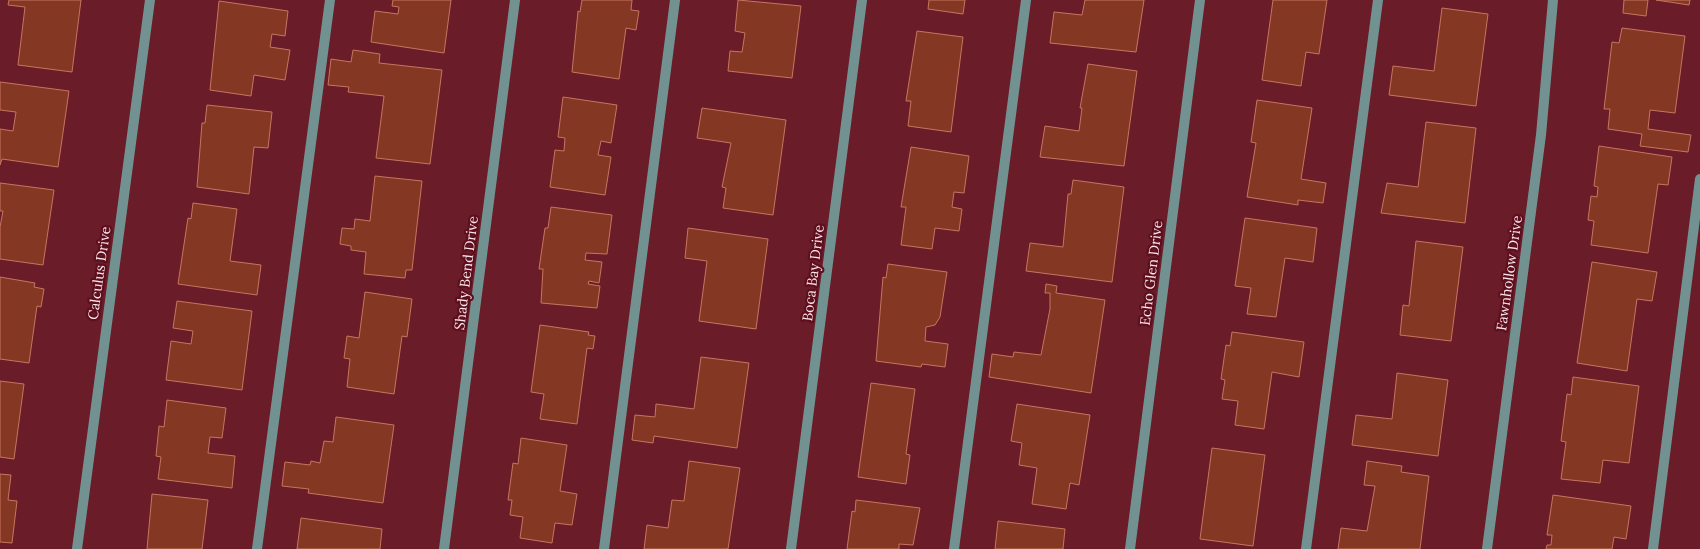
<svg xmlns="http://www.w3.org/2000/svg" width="1700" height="549" viewBox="0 0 1700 549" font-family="Lora,serif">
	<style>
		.building { fill: #843824; stroke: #c7755f }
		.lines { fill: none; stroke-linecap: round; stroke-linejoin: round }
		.service { stroke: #729292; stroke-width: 10 }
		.minor { stroke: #729292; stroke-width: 10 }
		.labels { text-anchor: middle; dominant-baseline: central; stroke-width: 4.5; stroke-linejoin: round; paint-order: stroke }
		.street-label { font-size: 14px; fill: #fce8e9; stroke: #5d0f1f }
	</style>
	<rect width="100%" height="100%" fill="#6a1c29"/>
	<!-- building -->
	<g class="building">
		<polygon points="9,0 81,0 72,72 18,65 25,7 8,5"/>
		<polygon points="393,0 451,0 444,53 371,42 375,11 398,14 399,7 392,6"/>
		<polygon points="582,0 632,0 631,10 639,11 636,30 626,28 619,79 572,72 578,11 580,12"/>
		<polygon points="738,0 801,6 792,78 728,71 730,51 742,52 745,33 735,31"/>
		<polygon points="929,0 965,0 963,14 928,9"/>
		<polygon points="1085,0 1144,0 1136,52 1050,43 1054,12 1082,15"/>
		<polygon points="1273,0 1327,0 1319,54 1306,52 1301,86 1262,80"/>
		<polygon points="1624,0 1648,0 1646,16 1623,13"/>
		<polygon points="1656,0 1690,0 1689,5"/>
		<polygon points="219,1 288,11 285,36 272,34 270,47 290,50 285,80 254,75 251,96 210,90"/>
		<polygon points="1442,8 1488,14 1476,106 1389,95 1393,66 1434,71"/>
		<polygon points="1622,28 1685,36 1675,113 1650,110 1648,129 1691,135 1688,152 1640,146 1642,134 1608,129 1610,109 1604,109 1612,42 1619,43"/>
		<polygon points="917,31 963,37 951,132 908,126 911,101 906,101"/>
		<polygon points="353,50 380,54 379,63 442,70 430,164 376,158 384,96 348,92 349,87 328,85 331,59 351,62"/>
		<polygon points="1088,64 1137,71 1124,166 1040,157 1045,126 1079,131 1082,108 1080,108"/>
		<polygon points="0,82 69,91 58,167 2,159 0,165 0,129 13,131 16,112 0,110"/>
		<polygon points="563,97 617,105 611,143 601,141 598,155 611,157 605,195 550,187 555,150 564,151 565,138 558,137"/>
		<polygon points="1257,100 1312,108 1301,179 1326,183 1323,203 1298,200 1298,205 1247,197 1256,143 1251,142"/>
		<polygon points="207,105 272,112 268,148 254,147 249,194 197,187 202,123 205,123"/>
		<polygon points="702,108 786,120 773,215 723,208 726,188 722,187 731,143 697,138"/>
		<polygon points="1426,122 1476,128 1465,223 1381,213 1387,183 1418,187"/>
		<polygon points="1599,146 1672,157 1668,185 1658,184 1648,253 1591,245 1594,221 1588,220 1591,196 1597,197 1598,187 1594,186"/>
		<polygon points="911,147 969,156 964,193 954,192 952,207 962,209 959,231 935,228 932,249 901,245 906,207 901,207"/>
		<polygon points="375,176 422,181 412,270 406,270 405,278 364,274 366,252 351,250 351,246 340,244 342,228 354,229 355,219 370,221"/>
		<polygon points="1073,180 1124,187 1112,282 1026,271 1030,243 1063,247 1068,194 1071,194"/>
		<polygon points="0,183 54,190 43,265 0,259 0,227 3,211 0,211"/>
		<polygon points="193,203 237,209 230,261 261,265 257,295 178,284 188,218 191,219"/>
		<polygon points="551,207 612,215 607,254 586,253 585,260 602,262 599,283 589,281 588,284 600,286 597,308 541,303 543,269 539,269 545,228 548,228"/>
		<polygon points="1245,218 1317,228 1313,262 1285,258 1276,317 1247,314 1251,288 1235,286"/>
		<polygon points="688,228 768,239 756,329 699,321 707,261 685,258"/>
		<polygon points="1416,241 1463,247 1451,341 1400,335 1403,305 1409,306"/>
		<polygon points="1592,262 1657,272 1652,301 1637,299 1627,371 1577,363"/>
		<polygon points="888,264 947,272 940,317 935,325 926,327 925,341 948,344 945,367 922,364 921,367 876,361 883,277 886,278"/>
		<polygon points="0,277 35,283 34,287 44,289 41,307 37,306 29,363 0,359"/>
		<polygon points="1046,284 1057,286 1056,293 1105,300 1091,393 989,377 992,354 1013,357 1014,352 1041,355 1050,309 1050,293 1045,293"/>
		<polygon points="365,292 412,299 407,337 402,336 394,394 347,387 350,359 344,358 347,336 359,338"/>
		<polygon points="177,301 252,311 242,390 166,380 171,341 191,344 193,331 173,328"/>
		<polygon points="540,325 589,332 588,335 595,336 593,349 587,348 577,424 540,419 544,394 531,392"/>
		<polygon points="1232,332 1304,342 1299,377 1272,372 1264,429 1235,425 1238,401 1222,399 1225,380 1221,379 1226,345 1230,346"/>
		<polygon points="701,357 749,363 737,448 654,436 653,443 632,440 635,415 655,417 656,404 694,409"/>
		<polygon points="1397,373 1448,380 1438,456 1352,445 1356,415 1392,419"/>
		<polygon points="1573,377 1639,386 1629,463 1603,460 1600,483 1561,479 1566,442 1561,441 1567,394 1571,395"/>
		<polygon points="0,381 24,384 14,459 0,457"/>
		<polygon points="871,383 915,389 906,454 910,455 906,484 858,477"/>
		<polygon points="167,400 226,408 222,438 210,437 208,453 235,456 232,488 158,479 161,457 156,456 159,426 164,427"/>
		<polygon points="1017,404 1090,415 1079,485 1070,483 1066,509 1032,504 1037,468 1019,465 1022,443 1011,441"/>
		<polygon points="336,417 394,425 383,503 308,493 309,489 282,486 285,462 310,465 311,461 320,463 324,441 333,442"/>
		<polygon points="521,438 567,445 560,491 577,494 572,525 555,523 552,543 520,538 523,517 510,515 512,500 508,500 513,463 518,464"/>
		<polygon points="1212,448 1265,455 1253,546 1200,539"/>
		<polygon points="689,461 740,468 728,549 644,549 647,525 668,528 672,500 684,501"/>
		<polygon points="1367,461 1402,466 1401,472 1429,476 1420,549 1338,549 1341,528 1367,531 1375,486 1364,485"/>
		<polygon points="0,474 11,475 8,500 17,501 12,543 0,542"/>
		<polygon points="152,494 208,500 202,549 147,549"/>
		<polygon points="1553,495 1631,506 1626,539 1614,537 1612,549 1546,549 1547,545 1551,545 1552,535 1547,535"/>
		<polygon points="856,500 920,508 913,545 899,544 899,549 847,549 852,511 855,512"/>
		<polygon points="301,518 382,529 380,549 297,549"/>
		<polygon points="998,521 1065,529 1063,549 995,549"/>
	</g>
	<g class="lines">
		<!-- service -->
		<g class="service">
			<polyline points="257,549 330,0"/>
			<polyline points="604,549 675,0"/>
			<polyline points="954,549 1026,0"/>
			<polyline points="1306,549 1378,0"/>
			<polyline points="1653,549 1700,179"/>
		</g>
		<!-- minor -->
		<g class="minor">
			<polyline points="77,549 150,0"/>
			<polyline points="444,549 515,0"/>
			<polyline points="791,549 862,0"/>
			<polyline points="1130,549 1200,0"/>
			<polyline points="1487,549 1541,135 1553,0"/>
		</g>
	</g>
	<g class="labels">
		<!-- street labels -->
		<g class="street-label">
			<text transform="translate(99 273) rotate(-82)">Calculus Drive</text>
			<text transform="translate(466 273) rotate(-83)">Shady Bend Drive</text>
			<text transform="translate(813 273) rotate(-83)">Boca Bay Drive</text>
			<text transform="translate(1151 273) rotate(-83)">Echo Glen Drive</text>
			<text transform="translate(1509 273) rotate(-82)">Fawnhollow Drive</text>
		</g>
	</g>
</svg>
